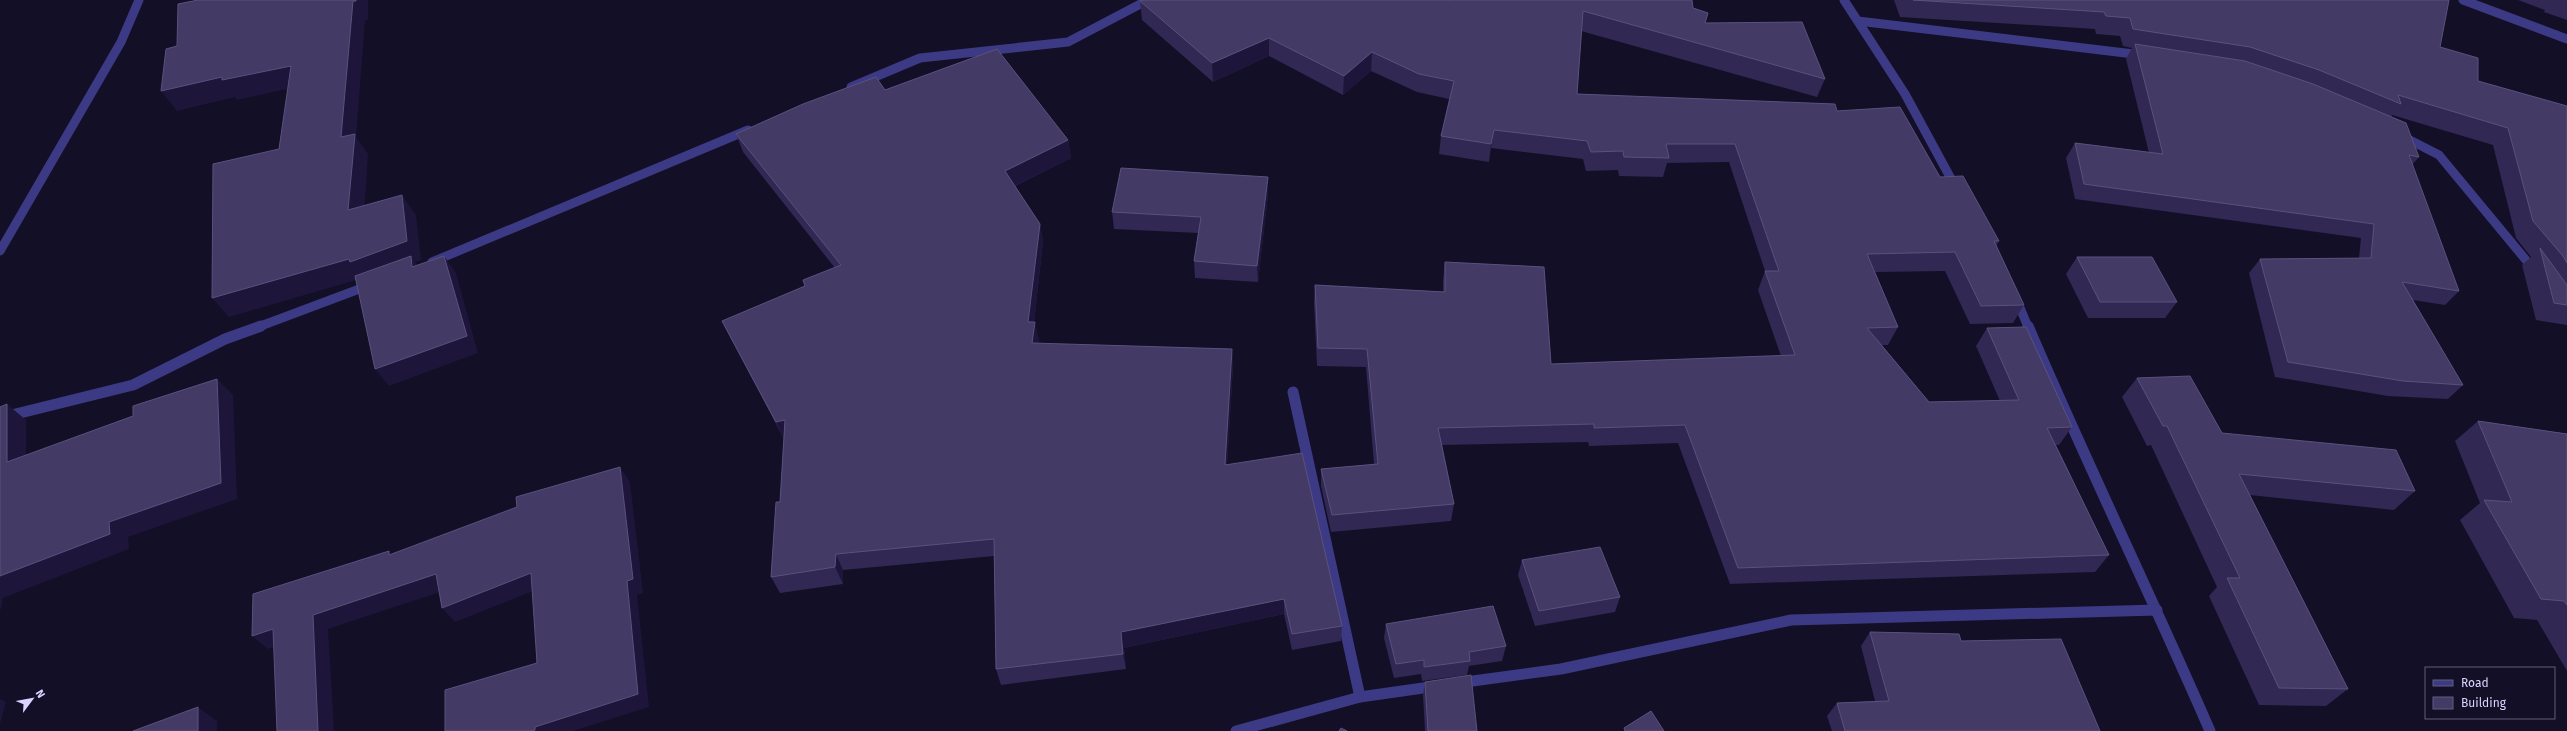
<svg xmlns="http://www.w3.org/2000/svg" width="2567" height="731" viewBox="0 0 2567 731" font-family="'Fira Sans',sans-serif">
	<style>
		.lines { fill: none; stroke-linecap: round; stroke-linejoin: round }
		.minor-far1 { stroke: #3d3a85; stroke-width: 9 }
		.minor { stroke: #3d3a85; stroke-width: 11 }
		.wall { fill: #312854 }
		.shaded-wall { fill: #1d163a }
		.building { fill: #433a66; stroke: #5a527e }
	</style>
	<rect width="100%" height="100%" fill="#130f26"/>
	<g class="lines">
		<!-- minor-far1 -->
		<g class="minor-far1">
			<polyline points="1844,0 1905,94 1956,188"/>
			<polyline points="2463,0 2567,39"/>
			<polyline points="1858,21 2142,55"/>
			<polyline points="851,87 920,58 1068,42 1148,0"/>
			<polyline points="2400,135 2439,155 2535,271"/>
			<polyline points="0,251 121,42 139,0"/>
			<polyline points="432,262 748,130"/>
			<polyline points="2016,298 2028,327"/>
			<polyline points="258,327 370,285"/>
		</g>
		<!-- minor -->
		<g class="minor">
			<path d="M2028,326c58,136 123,269 182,405"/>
			<polyline points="1293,392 1360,697"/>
			<polyline points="0,418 133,385 225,339 261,326"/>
			<polyline points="1458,683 1561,669 1791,620 2157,610"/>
			<polyline points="1236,731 1360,697 1437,686"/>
		</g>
	</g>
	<!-- wall -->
	<g class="wall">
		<polygon points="1894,0 2449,0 2440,47 2478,81 2567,106 2567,325 2536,320 2522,265 2531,257 2516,238 2493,145 2392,115 2391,117 2419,157 2412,165 2459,291 2445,305 2413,300 2463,385 2448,399 2388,396 2275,377 2249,273 2260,259 2359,258 2361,238 2075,199 2066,158 2075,143 2149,153 2126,59 2132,48 2123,46 2120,36 2096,34 2095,29 1900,17"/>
		<polygon points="2518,0 2567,0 2567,20 2544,12 2545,10"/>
		<polygon points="1140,1 1450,1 1693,8 1705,23 1825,79 1817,97 1581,31 1577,94 1837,111 1940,177 1999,241 1996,246 2024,305 2013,323 1970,324 1945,271 1875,272 1898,327 1888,345 1882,345 1929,402 2000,401 1976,346 1987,328 2072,427 2059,445 2056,445 2109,555 2095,572 1730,584 1678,443 1589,446 1588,442 1442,445 1454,504 1451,521 1331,532 1321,486 1321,469 1374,464 1366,367 1317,366 1314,303 1315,285 1443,292 1443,281 1445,262 1551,364 1781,356 1758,290 1765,271 1729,162 1667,163 1663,177 1619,176 1618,170 1586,171 1583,159 1491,148 1489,162 1439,154 1441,136 1449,99 1417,92 1371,71 1343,95 1269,56 1213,82 1142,20"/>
		<polygon points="885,90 1068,140 1071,158 1015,186 1040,224 1043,242 1034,322 1039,340 1038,344 1232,349 1233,366 1227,464 1342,626 1341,641 1292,650 1284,614 1124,648 1126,669 1001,685 996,669 994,556 843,570 843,584 780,593 771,577 780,502 784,439 731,339 722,321 805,286 835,268 743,152 736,134"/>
		<polygon points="1268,177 1268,194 1258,282 1195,278 1194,261 1198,233 1114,229 1112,212"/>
		<polygon points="2077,257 2177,302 2165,318 2088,318 2066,274"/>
		<polygon points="2137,378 2222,433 2415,491 2394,510 2250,495 2348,689 2326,706 2259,705 2209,596 2217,587 2151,445 2147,446 2122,397"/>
		<polygon points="2478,421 2567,434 2567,671 2537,620 2514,618 2460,520 2480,503 2455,441"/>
		<polygon points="1522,560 1620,597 1615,612 1535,626 1518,575"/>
		<polygon points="1386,624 1506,646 1502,661 1469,666 1467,675 1422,681 1421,674 1394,678 1384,638"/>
		<polygon points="1870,632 1961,641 2100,731 1832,731 1827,716 1837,703 1875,701 1861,646"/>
		<polygon points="1425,682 1477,731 1425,731 1423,695"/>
	</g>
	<!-- shaded-wall -->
	<g class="shaded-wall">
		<polygon points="356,0 368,0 368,20 365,21 356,137 368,154 363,230 348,210 341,137 353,1"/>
		<polygon points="1269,38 1269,56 1213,82 1212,63"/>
		<polygon points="1372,52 1371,71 1343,95 1344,76"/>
		<polygon points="291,66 305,85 237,100 235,97 177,111 161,91 222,77"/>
		<polygon points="1494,130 1491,148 1489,162 1491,144"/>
		<polygon points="1068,140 1071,158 1008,189 1005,171"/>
		<polygon points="1268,177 1268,194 1258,282 1257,266"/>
		<polygon points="402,195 416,215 421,260 415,262 422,272 363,278 229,317 212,298"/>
		<polygon points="1040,224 1043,242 1032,339 1028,322"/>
		<polygon points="444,256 456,273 478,353 389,386 375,369"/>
		<polygon points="1035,322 1039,340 1036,361 1032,343"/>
		<polygon points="1232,349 1233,366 1226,482 1225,465"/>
		<polygon points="217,379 233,395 237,499 128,537 129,549 3,598 0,612 0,576"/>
		<polygon points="7,404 26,420 26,477 7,462"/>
		<polygon points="785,420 784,439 776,422"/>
		<polygon points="620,467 630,482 643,593 637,595 649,707 573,731 533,731 535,727 627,581"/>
		<polygon points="836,554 843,570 843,584 835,567"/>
		<polygon points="531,573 543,587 455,622 442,608"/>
		<polygon points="436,574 449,589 328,629 334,731 318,731 313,615"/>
		<polygon points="1284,599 1284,614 1124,648 1126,669 1123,654 1121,632"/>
		<polygon points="273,629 289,642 268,649 252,636"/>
		<polygon points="0,699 6,702 0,724"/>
		<polygon points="198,707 217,721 217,731 198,731"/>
	</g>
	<!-- building -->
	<g class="building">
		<polygon points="198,0 356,0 356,1 353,1 341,137 355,134 348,210 402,195 407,241 350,262 349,259 212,298 213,164 279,149 291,66 222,80 222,77 161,91 166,49 177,46 178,4"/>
		<polygon points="1143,0 1448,0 1450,1 1451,0 1692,0 1693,8 1708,13 1705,23 1802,22 1825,79 1583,11 1577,94 1835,104 1837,111 1900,107 1940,177 1963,176 1999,241 1994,241 2024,305 1981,306 1955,252 1867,254 1898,327 1867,328 1929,402 2019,400 1987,328 2026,327 2072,427 2047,428 2109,555 1738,568 1685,425 1594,428 1594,424 1438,428 1454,504 1332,515 1321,469 1378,464 1367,349 1318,348 1315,285 1445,292 1445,262 1544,267 1551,364 1795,355 1765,271 1779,271 1735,144 1666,144 1669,158 1624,157 1623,151 1591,152 1587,141 1494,130 1491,144 1441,136 1454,81 1419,74 1372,52 1344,76 1269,38 1212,63 1140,1"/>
		<polygon points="1913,0 2449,0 2440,47 2478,58 2478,81 2567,106 2567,263 2563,256 2533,221 2508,128 2398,95 2401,104 2319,70 2250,47 2133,29 2130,18 2106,16 2104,12"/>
		<polygon points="2135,44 2245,61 2313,84 2406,123 2419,157 2409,155 2459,291 2402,282 2463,385 2403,381 2288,362 2260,259 2371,258 2374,224 2084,184 2075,143 2163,154"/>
		<polygon points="997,49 1068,140 1005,171 1040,224 1028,322 1035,322 1032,343 1232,349 1225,465 1302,453 1342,626 1292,634 1284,599 1121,632 1123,654 996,669 994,539 836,554 835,567 771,577 776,502 780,502 785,420 776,422 722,321 805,286 803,280 841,265 736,134 803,104 876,77 885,90"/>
		<polygon points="1121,168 1268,177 1257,266 1194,261 1201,217 1112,212"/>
		<polygon points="2540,248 2567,285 2567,305 2554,303"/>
		<polygon points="411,256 412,267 444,256 467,336 375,369 355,276"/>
		<polygon points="2077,257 2152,257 2177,302 2100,302"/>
		<polygon points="2190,376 2222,433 2396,450 2415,491 2239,474 2348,689 2279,688 2227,578 2240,578 2167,426 2163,426 2137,378"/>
		<polygon points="217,379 221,483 109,522 110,534 0,576 0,407 7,404 7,462 133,416 133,406"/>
		<polygon points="2478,421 2567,434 2567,605 2564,601 2541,599 2484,500 2512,502"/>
		<polygon points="620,467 633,579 627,581 638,694 535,727 535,730 533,731 445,731 445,690 537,663 531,573 442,608 436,574 313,615 318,731 277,731 273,629 252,636 253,594 389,551 389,555 517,507 516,497"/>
		<polygon points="1600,547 1620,597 1539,611 1522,560"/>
		<polygon points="1493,606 1506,646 1469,652 1470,661 1424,667 1424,660 1396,664 1386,624"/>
		<polygon points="1870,632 1959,634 1961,641 2061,639 2100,731 1845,731 1837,703 1889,701"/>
		<polygon points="1471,675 1477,731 1428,731 1425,682"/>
		<polygon points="198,707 198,731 133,731"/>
		<polygon points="1651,711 1664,731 1625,731 1624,728"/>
		<polygon points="1341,728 1347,731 1339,731"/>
	</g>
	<!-- legend -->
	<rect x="2425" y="667" width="130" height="52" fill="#130f26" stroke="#625e7d"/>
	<rect x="2433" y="680" width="20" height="6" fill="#3d3a85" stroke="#625e7d"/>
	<text x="2461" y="687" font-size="12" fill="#d9d4ff">Road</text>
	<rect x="2433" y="697" width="20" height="12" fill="#433a66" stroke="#625e7d"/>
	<text x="2461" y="707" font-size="12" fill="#d9d4ff">Building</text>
	<!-- north arrow -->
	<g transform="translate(32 699) rotate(58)" stroke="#130f26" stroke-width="3" paint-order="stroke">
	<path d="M0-3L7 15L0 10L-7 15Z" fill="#d9d4ff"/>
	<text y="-6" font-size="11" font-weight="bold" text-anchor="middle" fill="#d9d4ff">N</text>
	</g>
</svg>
